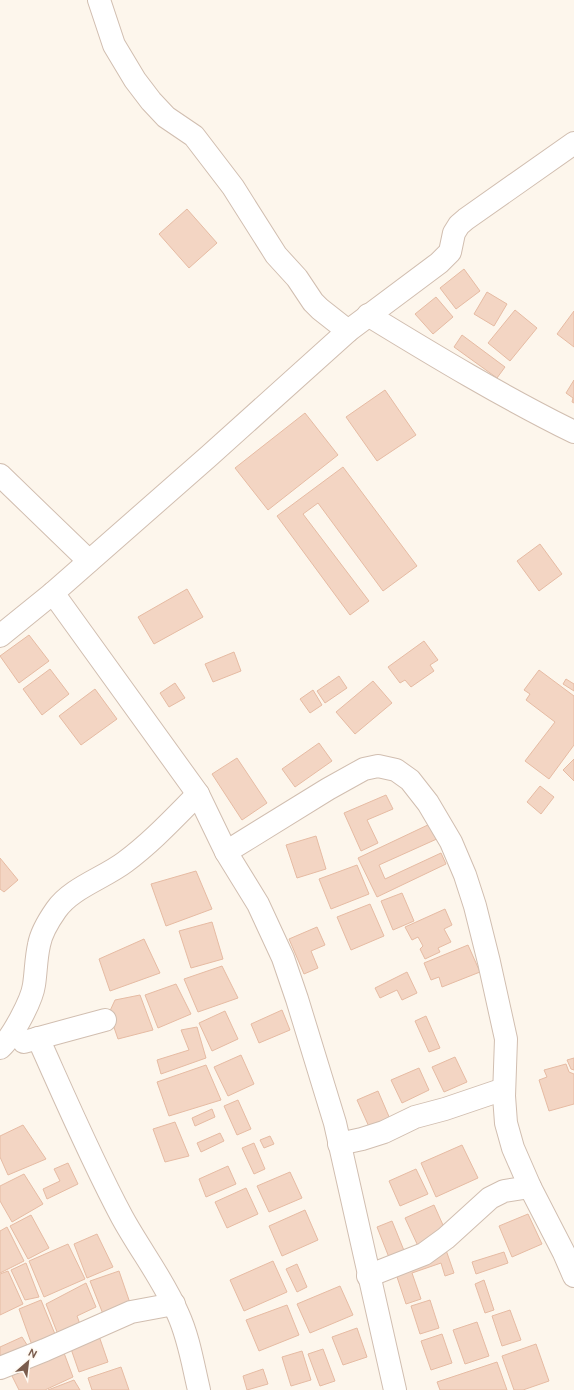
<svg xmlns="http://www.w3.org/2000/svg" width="574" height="1390" viewBox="0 0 574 1390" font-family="Ubuntu,sans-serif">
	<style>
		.building { fill: #f3d5c3; stroke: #e6bba3 }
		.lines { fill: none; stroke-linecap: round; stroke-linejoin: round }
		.minor-casing { stroke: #d1beb0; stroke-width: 24 }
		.minor { stroke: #fff; stroke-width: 22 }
	</style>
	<rect width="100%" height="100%" fill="#fdf6ec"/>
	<!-- building -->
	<g class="building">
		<polygon points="187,209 217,243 189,268 159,234"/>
		<polygon points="464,269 480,291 456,309 440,288"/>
		<polygon points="487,292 507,304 494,326 474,314"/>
		<polygon points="436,297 453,317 433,334 415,314"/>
		<polygon points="515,310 537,328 510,361 488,343"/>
		<polygon points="574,311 574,347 557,334"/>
		<polygon points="462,335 505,367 497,378 454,347"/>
		<polygon points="574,380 574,403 572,402 573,398 566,393"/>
		<polygon points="385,390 416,435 377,461 346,417"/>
		<polygon points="305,413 338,455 268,510 235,468"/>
		<polygon points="343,467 417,566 383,591 318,503 303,514 369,601 350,615 277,516"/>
		<polygon points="540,544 562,574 539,591 517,561"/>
		<polygon points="187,589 203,617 154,644 138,617"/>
		<polygon points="29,635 49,661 19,683 0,656"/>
		<polygon points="424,641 438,660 430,665 434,671 411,687 405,680 400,683 388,667"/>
		<polygon points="234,652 241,671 213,682 205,664"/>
		<polygon points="50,669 69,694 42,715 23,689"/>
		<polygon points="539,670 574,696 574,745 549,779 525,761 555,722 526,700 530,694 524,690"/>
		<polygon points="339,676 347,688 325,703 317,691"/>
		<polygon points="566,679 574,684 574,691 563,684"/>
		<polygon points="373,681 392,703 355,734 336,712"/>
		<polygon points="175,683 185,698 169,707 160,693"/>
		<polygon points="95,689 117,719 81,745 59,716"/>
		<polygon points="313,690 322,705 310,713 300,699"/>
		<polygon points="319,743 332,761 295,787 282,769"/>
		<polygon points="237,758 267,803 242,820 212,774"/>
		<polygon points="574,759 574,781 563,770"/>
		<polygon points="540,786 554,797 541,814 527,802"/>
		<polygon points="386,795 393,809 367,820 378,843 361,851 344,813"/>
		<polygon points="432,823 439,838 379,865 385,879 441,853 446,864 377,897 358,858"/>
		<polygon points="316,836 326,869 297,878 286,845"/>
		<polygon points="0,858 18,880 4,892 0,889"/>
		<polygon points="357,865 369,894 331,909 319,879"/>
		<polygon points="196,871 212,909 166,926 151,884"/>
		<polygon points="402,893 414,921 393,930 381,901"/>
		<polygon points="370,904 384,936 351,950 337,917"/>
		<polygon points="445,909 452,925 444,929 451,942 438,948 440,952 425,959 420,949 423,946 418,937 412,940 405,927"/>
		<polygon points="212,922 223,959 191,968 179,931"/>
		<polygon points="317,927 325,945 311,951 318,968 304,974 289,939"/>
		<polygon points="144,939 160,973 110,991 99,959"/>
		<polygon points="468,945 480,972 442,987 439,977 431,980 424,963"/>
		<polygon points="222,966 238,998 198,1012 184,979"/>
		<polygon points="407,972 417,993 402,1000 397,990 380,998 375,988"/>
		<polygon points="176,984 191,1014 158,1028 145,995"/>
		<polygon points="140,995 153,1030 118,1039 109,1013 115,1000"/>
		<polygon points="282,1010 290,1030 259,1043 251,1024"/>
		<polygon points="225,1011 238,1039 212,1051 199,1023"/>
		<polygon points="426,1016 440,1048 429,1052 415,1021"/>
		<polygon points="197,1027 206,1058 161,1074 157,1060 189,1050 181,1030"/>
		<polygon points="241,1055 254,1084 228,1096 214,1067"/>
		<polygon points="455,1057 467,1082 444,1092 432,1067"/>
		<polygon points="574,1058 574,1070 571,1069 567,1060"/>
		<polygon points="566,1064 569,1072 574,1074 574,1104 549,1111 539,1080 547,1077 544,1070"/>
		<polygon points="206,1065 221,1100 169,1116 157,1082"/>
		<polygon points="419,1068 429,1090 402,1103 391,1080"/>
		<polygon points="378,1091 390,1119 370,1129 357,1100"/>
		<polygon points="238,1100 251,1129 237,1135 224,1106"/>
		<polygon points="212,1109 215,1117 195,1126 192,1118"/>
		<polygon points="175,1122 189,1156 165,1162 153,1129"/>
		<polygon points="23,1125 46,1159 8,1175 0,1157 0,1136"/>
		<polygon points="220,1133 224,1141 201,1152 197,1143"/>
		<polygon points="270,1136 274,1144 264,1148 260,1140"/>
		<polygon points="254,1143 265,1169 254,1174 242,1148"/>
		<polygon points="462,1145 478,1178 436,1197 421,1163"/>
		<polygon points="68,1163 78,1184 47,1199 43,1189 60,1181 54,1169"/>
		<polygon points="228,1166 236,1184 206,1197 199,1179"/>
		<polygon points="416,1169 428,1194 400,1206 389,1181"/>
		<polygon points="290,1172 302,1198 269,1212 257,1186"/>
		<polygon points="24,1174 43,1204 12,1222 0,1201 0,1186"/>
		<polygon points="246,1188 258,1214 227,1228 215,1202"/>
		<polygon points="434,1205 447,1234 418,1246 405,1218"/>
		<polygon points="305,1210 318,1240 282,1256 269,1226"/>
		<polygon points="528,1214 542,1244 512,1257 499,1226"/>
		<polygon points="31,1215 49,1248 28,1259 10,1226"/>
		<polygon points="392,1221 405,1253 390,1260 377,1227"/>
		<polygon points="7,1227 24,1261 0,1273 0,1231"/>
		<polygon points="97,1234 113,1267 87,1278 74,1244"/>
		<polygon points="68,1244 85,1279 44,1297 29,1261"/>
		<polygon points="446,1250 454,1273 445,1276 441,1263 412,1273 421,1299 406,1304 394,1268"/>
		<polygon points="504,1252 508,1263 476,1274 472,1262"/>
		<polygon points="273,1261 287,1292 244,1311 230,1280"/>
		<polygon points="26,1263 39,1297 25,1300 11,1270"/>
		<polygon points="297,1264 307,1287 297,1292 286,1269"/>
		<polygon points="8,1271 23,1304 0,1315 0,1274"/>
		<polygon points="119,1271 130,1303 103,1314 90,1281"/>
		<polygon points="484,1280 494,1310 485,1313 475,1284"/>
		<polygon points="86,1283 96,1307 77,1316 81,1327 59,1337 46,1304"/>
		<polygon points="340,1286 353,1315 310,1333 297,1304"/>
		<polygon points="41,1300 57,1339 33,1348 19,1309"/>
		<polygon points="430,1300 439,1328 420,1334 411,1306"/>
		<polygon points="287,1305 299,1335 259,1351 246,1320"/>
		<polygon points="510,1310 521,1340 502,1346 492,1316"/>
		<polygon points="477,1322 489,1356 465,1364 453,1330"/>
		<polygon points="357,1328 367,1357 343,1365 332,1337"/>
		<polygon points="442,1334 452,1363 431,1370 421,1341"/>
		<polygon points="99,1336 108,1362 79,1372 70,1346"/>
		<polygon points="22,1337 31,1351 0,1364 0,1347"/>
		<polygon points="536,1344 549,1381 523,1390 514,1390 502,1356"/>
		<polygon points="61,1345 73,1377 45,1390 19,1390 8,1368"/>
		<polygon points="323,1349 335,1381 320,1386 308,1354"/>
		<polygon points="302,1351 311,1380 291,1386 282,1357"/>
		<polygon points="497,1362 507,1390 440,1390 437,1382"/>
		<polygon points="121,1367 129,1390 92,1390 88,1378"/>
		<polygon points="263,1369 268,1384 247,1390 243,1376"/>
		<polygon points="74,1380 80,1390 48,1390"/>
	</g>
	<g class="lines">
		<defs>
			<g id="minor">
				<polyline points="99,0 114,45 135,80 151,101 166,117 194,136 233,187 276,255 297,278 313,302 320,309 348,331"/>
				<path d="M368,315c67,41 135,82 206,117"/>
				<polyline points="0,475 89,561"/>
				<polyline points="53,593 198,794 226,852 258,904 283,958 297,999 335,1123 395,1390"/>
				<polyline points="0,636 53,593 209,456 348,331 439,263 450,252 454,233 459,225 466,219 574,143"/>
				<polyline points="226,852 328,789 364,769 378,766 396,770 410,780 428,803 451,842 465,875 475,906 489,962 506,1039 504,1096 506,1123 513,1148 530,1187 564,1253 574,1276"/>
				<path d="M38,1038c27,60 53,121 84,179 18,33 41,62 56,97 11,24 15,51 21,76"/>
				<polyline points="24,1042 105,1020"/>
				<path d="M0,1048c12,-10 32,-48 34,-63 2,-13 2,-27 5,-40 2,-12 10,-25 17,-35 15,-22 48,-32 69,-48 27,-20 49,-44 73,-68"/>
				<polyline points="339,1144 362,1139 384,1132 415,1117 445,1109 504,1089"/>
				<polyline points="368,1276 424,1254 446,1238 490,1198 504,1191 530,1187"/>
				<polyline points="0,1368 45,1350 131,1312 174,1304"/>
			</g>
		</defs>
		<!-- minor casing -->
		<use href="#minor" class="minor-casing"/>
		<!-- minor -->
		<use href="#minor" class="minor"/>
	</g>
	<!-- north arrow -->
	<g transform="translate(28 1362) rotate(28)" stroke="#fffaf3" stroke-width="3" paint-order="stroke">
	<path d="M0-3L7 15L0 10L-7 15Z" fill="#7a5c4d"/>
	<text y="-6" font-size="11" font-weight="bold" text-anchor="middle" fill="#7a5c4d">N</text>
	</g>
</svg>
